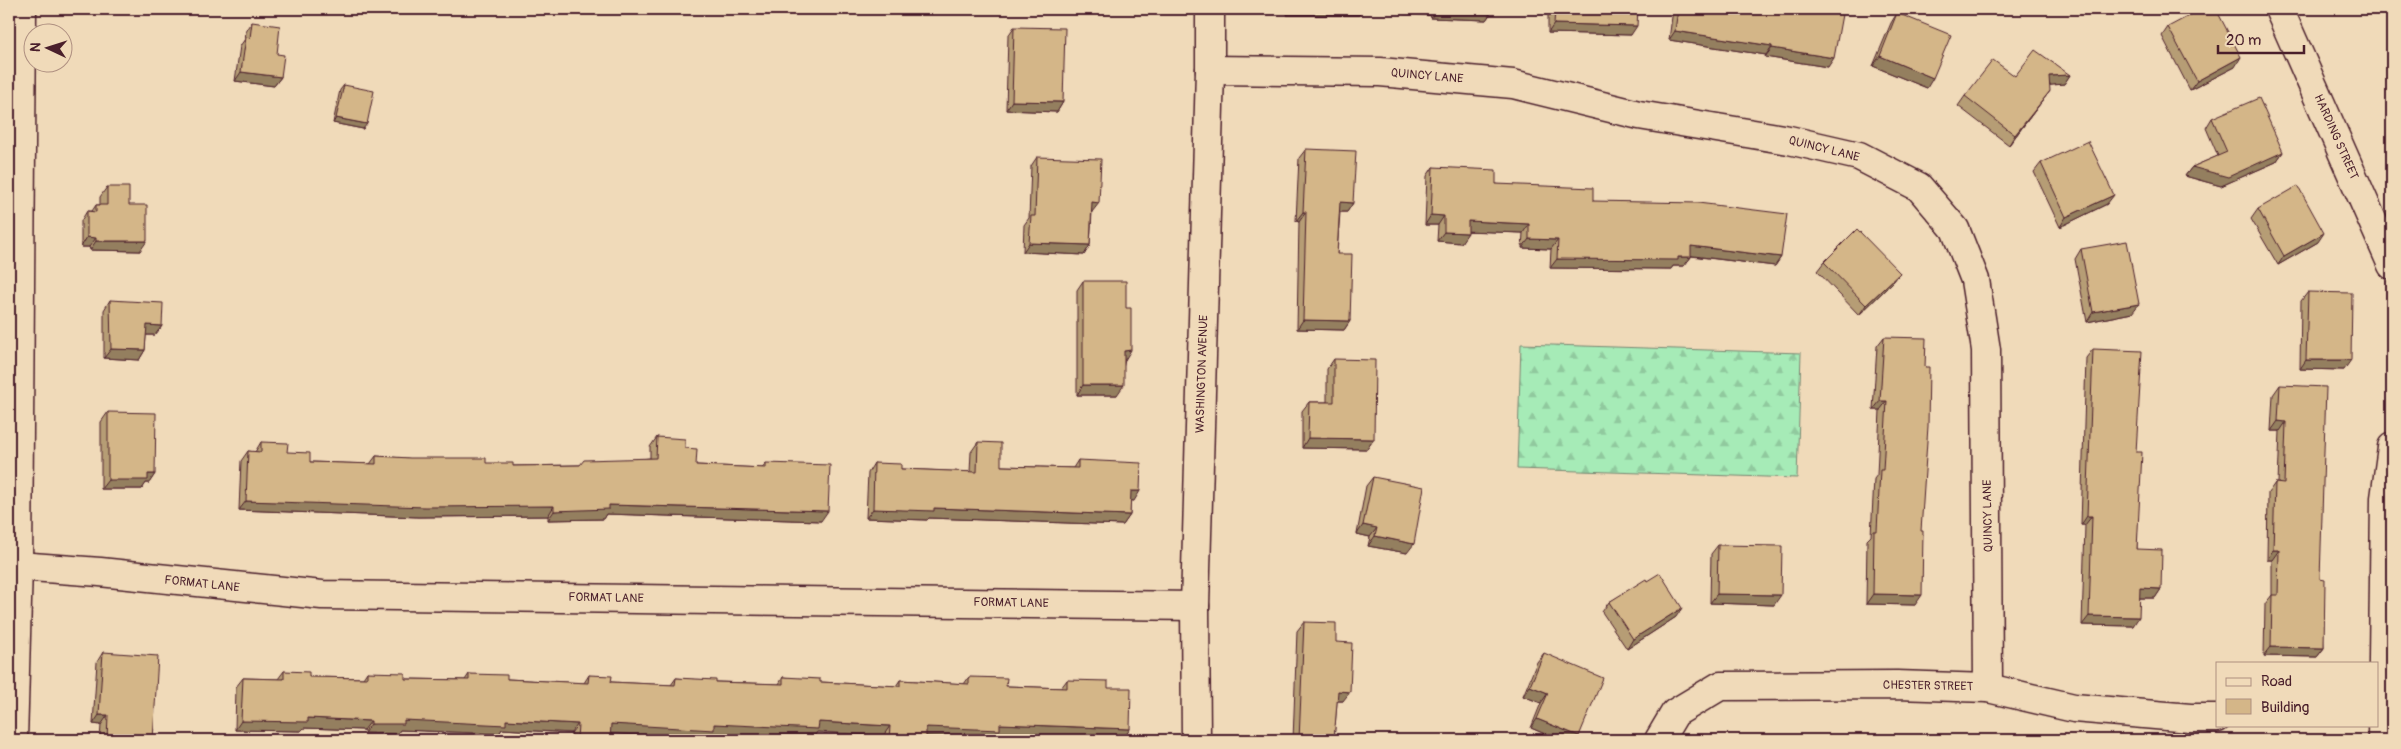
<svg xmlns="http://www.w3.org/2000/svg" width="2401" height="749" viewBox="0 0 2401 749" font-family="Pangolin,sans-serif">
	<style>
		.forest { fill: url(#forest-firs); stroke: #788571 }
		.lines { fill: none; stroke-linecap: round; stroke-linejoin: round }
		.street-casing { stroke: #4a1f2b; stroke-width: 31 }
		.street { stroke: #f0dab9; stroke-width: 28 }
		.wall { fill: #b69d75; stroke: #4a1f2b }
		.shaded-wall { fill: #947f5f; stroke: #4a1f2b }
		.building { fill: #d4b688; stroke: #4a1f2b }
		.labels { text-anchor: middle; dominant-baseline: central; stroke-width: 5; stroke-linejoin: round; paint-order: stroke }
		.street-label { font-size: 12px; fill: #4a1f2b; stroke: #f0dab9 }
	</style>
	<defs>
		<pattern id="forest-firs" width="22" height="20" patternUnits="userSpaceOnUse" patternTransform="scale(1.25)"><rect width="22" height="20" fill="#a6ebb7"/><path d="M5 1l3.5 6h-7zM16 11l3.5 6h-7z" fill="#90c99e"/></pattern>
	</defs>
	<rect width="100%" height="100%" fill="#f0dab9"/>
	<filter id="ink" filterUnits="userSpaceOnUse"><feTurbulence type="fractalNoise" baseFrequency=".02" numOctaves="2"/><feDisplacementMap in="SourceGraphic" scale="10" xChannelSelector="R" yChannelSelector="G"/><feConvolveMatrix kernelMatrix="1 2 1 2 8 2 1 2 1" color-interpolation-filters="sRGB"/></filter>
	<g filter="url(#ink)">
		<!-- forest -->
		<polygon class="forest" points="1521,344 1801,353 1797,478 1517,469"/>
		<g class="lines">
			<defs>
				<g id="street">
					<polyline points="2279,9 2392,265"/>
					<polyline points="1210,70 1380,72 1513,84 1639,115 1789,140 1859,156 1919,187 1955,229 1975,280 1986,350 1988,688"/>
					<polyline points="18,566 100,572 322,595 1195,606"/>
					<polyline points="13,740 18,566 22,9"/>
					<polyline points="1196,740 1195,606 1210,70 1210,9"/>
					<polyline points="1659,740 1675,713 1720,686 1897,685 1988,688 2074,708 2190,718 2217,718"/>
					<polyline points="2382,740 2385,498 2392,447"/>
				</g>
			</defs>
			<!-- street casing -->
			<use href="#street" class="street-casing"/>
			<!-- street -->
			<use href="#street" class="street"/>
		</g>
		<!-- wall -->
		<g class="wall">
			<polygon points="1288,9 1363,9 1359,15 1287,15"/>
			<polygon points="1404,9 1493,9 1493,10 1486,20 1431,18 1430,15 1404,14"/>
			<polygon points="1548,9 1638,9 1631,35 1548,33"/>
			<polygon points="1673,9 1843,9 1828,67 1765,57 1766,55 1669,40"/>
			<polygon points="2387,9 2392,9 2392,21"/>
			<polygon points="1897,13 1927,88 1873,66 1891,23"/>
			<polygon points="252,22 277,54 281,77 274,86 235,81 240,46 245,39 246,32"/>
			<polygon points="1014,27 1063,102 1057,112 1006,110 1008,36"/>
			<polygon points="2168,27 2235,67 2190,90 2162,36"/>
			<polygon points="2070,75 2064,84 2049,85 2043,100 2009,145 1958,106 1965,96 2015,76"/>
			<polygon points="344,85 363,129 333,123 340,90"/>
			<polygon points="2212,118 2283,152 2276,162 2221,186 2185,176 2192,167 2218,156 2206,128"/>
			<polygon points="1306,149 1353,203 1347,212 1340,212 1337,254 1350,321 1344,330 1297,329 1299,222 1296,221 1299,158"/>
			<polygon points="1037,157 1092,212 1090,245 1084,255 1023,252 1024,225 1029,218 1031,166"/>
			<polygon points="2041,163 2107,204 2060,227 2034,172"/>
			<polygon points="1433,167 1496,184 1593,201 1781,257 1775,266 1691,256 1691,257 1684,266 1673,266 1671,269 1550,268 1551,249 1522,248 1523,233 1468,231 1461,243 1437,241 1438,225 1425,225 1427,176"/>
			<polygon points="107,187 129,205 140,251 90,250 89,247 81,247 81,221 87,211 92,211 96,205 100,205 100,197"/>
			<polygon points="2258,209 2318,242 2278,265 2251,219"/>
			<polygon points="2081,249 2132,313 2087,322 2075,259"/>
			<polygon points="1824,262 1900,273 1893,282 1859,315 1817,271"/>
			<polygon points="1083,281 1126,308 1125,360 1117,395 1077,395 1077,290"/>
			<polygon points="2308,292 2344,370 2300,369 2301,301"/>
			<polygon points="110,300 162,326 155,335 146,335 145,350 139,360 104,358 104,310"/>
			<polygon points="1884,337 1915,605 1866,604 1867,540 1871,536 1874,479 1877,475 1880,410 1873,410 1877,346"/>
			<polygon points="2093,349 2136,452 2137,549 2161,589 2155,598 2139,598 2133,626 2082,625 2085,525 2081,525 2086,358"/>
			<polygon points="1334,359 1374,439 1367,449 1302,448 1302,411 1309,402 1327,402 1327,369"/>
			<polygon points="2280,385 2320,579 2324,648 2317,657 2264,656 2265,604 2272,595 2272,560 2267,560 2268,493 2275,483 2278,483 2280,431 2271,431 2273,395"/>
			<polygon points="108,412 155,474 149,483 146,483 142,489 101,489 101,422"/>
			<polygon points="657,437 685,448 696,465 762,468 766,463 821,521 606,514 603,519 548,520 548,516 418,517 239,510 241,461 248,451 255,452 261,442 310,462 370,464 376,456 513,466 580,465 650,458 650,447"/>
			<polygon points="978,442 1001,466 1073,468 1078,460 1134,501 1130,500 1130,515 1123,525 929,518 927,520 866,518 868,473 874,463 901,469 970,472 971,452"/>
			<polygon points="1373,477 1407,553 1368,546 1370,537 1357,534 1366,486"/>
			<polygon points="1718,545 1774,605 1710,603 1711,554"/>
			<polygon points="1647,581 1676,617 1627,649 1602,612 1609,602"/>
			<polygon points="1304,622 1336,642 1343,701 1337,701 1334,740 1293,740 1297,631"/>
			<polygon points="103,652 153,740 100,740 101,725 93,724 97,662"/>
			<polygon points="1544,653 1579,736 1576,740 1559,740 1531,728 1541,703 1523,696 1537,662"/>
			<polygon points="284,671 309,677 363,678 367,672 405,679 465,680 469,674 507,679 584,683 589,675 611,682 671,685 676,678 716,682 779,684 783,677 820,682 896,686 900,680 964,684 969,677 1006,686 1061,688 1067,680 1108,688 1130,729 1123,739 998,733 994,739 926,737 926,740 883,740 883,736 817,732 812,739 711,734 707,739 610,733 610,740 571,740 571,733 502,729 499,734 400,730 397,734 364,733 364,730 304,728 301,731 235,730 236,687 243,678 278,679"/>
		</g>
		<!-- shaded-wall -->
		<g class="shaded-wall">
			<polygon points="1292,9 1363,9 1359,15 1287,15"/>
			<polygon points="1408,9 1435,9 1430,15 1404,14"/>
			<polygon points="1437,9 1493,10 1486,20 1431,18"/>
			<polygon points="1554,24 1637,26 1631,35 1548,33"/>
			<polygon points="1675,31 1772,46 1766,55 1669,40"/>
			<polygon points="1772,48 1834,58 1828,67 1765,57"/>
			<polygon points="1880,56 1933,78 1927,88 1873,66"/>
			<polygon points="2241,57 2235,67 2190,90 2197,81"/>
			<polygon points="241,72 281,77 274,86 235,81"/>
			<polygon points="2070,75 2064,84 2042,86 2049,76"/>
			<polygon points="2050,91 2043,100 2009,145 2015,135"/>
			<polygon points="1012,101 1063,102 1057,112 1006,110"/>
			<polygon points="336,118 367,124 363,129 333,123"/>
			<polygon points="2283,152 2276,162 2221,186 2185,176 2192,167"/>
			<polygon points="2114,195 2107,204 2060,227 2066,217"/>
			<polygon points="1092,202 1099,203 1092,212 1085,212"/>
			<polygon points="1340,202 1353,203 1347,212 1334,212"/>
			<polygon points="1303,212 1306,212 1299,222 1296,221"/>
			<polygon points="1431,215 1444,216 1438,225 1425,225"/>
			<polygon points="1468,221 1529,224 1523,233 1462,231"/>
			<polygon points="1444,232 1468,233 1461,243 1437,241"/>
			<polygon points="2324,233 2318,242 2278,265 2284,256"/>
			<polygon points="87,237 96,238 89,247 81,247"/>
			<polygon points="1529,239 1558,240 1551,249 1522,248"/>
			<polygon points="96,241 147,241 140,251 90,250"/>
			<polygon points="1029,243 1090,245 1084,255 1023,252"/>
			<polygon points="1691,246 1781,257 1775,266 1685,255"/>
			<polygon points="1678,257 1691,257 1684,266 1673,266 1671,269 1550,268 1557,259"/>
			<polygon points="1900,273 1893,282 1859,315 1866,305"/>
			<polygon points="2139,304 2132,313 2087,322 2093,312"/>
			<polygon points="1303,320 1350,321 1344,330 1297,329"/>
			<polygon points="147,325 162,326 155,335 140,335"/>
			<polygon points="111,349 145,350 139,360 104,358"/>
			<polygon points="1131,350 1125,360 1117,360 1124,351"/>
			<polygon points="2306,360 2351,360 2344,370 2300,369"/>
			<polygon points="1083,385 1124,385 1117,395 1077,395"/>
			<polygon points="1880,401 1887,401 1880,410 1873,410"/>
			<polygon points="2278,421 2286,422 2280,431 2271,431"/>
			<polygon points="1308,438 1374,439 1367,449 1302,448"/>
			<polygon points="148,474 155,474 149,483 146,483 142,489 101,489 108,480"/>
			<polygon points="1131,491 1140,491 1134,501 1124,500"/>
			<polygon points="246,501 554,506 548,516 418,517 239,510"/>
			<polygon points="609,505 828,511 821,521 606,514 603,519 548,520 554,511"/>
			<polygon points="934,508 1130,515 1123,525 929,518 927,520 866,518 873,509"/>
			<polygon points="2087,516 2092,516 2085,525 2081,525"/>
			<polygon points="1363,525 1377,528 1370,537 1357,534"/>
			<polygon points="1375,536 1414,544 1407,553 1368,546"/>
			<polygon points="2273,550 2279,550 2272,560 2267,560"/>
			<polygon points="2140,588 2161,589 2155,598 2133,598"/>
			<polygon points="1717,594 1781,595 1774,605 1710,603"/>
			<polygon points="1873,594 1922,595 1915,605 1866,604"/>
			<polygon points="1682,608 1676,617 1627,649 1633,639"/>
			<polygon points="2089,616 2139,617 2133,626 2082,625"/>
			<polygon points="2271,647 2324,648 2317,657 2264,656"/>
			<polygon points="1530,686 1548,693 1541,703 1523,696"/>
			<polygon points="1338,691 1350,692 1343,701 1331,701"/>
			<polygon points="99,715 108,715 101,725 93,724"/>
			<polygon points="308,718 371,721 364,730 304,728 301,731 235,730 241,721"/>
			<polygon points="1537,719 1579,736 1576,740 1559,740 1531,728"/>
			<polygon points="404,720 506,720 578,724 571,733 502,729 499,734 400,730 397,734 364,733 371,724"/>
			<polygon points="819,722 890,726 883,736 817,732 812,739 711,734 707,739 604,733 611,724 714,724"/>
			<polygon points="1000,724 1130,729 1123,739 998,733 994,739 920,736 926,727"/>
		</g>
		<!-- building -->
		<g class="building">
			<polygon points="1437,9 1493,9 1493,10"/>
			<polygon points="1555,9 1638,9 1637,26 1554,24"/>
			<polygon points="1678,9 1843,9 1834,58 1772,48 1772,46 1675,31"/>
			<polygon points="2202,9 2216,9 2241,57 2197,81 2168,27"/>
			<polygon points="1897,13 1951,35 1933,78 1880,56"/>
			<polygon points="252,22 280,26 277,54 284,55 281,77 241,72 246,37 250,38"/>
			<polygon points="1014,27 1065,28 1063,102 1012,101"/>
			<polygon points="2035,50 2070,75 2049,76 2050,91 2015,135 1965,96 1993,60 2015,76"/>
			<polygon points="344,85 374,91 367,124 336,118"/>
			<polygon points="2259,98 2283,152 2228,177 2192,167 2227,152 2212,118"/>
			<polygon points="2088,141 2114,195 2066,217 2041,163"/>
			<polygon points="1306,149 1356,151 1353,203 1340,202 1337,254 1352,254 1350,321 1303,320 1306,212 1303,212"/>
			<polygon points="1037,157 1101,159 1099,203 1092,202 1090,245 1029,243 1031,216 1035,216"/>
			<polygon points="1433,167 1496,170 1496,184 1593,188 1593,201 1698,203 1787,214 1781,257 1691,246 1691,257 1678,257 1678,260 1557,259 1558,240 1529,239 1529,224 1468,221 1468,233 1444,232 1444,216 1431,215"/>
			<polygon points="2298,186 2324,233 2284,256 2258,209"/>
			<polygon points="107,187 129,187 129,205 147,205 147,241 96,241 96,238 87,237 87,211 96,212 96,205 107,205"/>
			<polygon points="1857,229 1900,273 1866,305 1824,262"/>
			<polygon points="2127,241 2139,304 2093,312 2081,249"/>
			<polygon points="1083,281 1126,281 1126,308 1131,308 1131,350 1124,351 1124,385 1083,385"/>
			<polygon points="2308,292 2352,293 2351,360 2306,360"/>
			<polygon points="110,300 163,303 162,326 147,325 145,350 111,349"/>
			<polygon points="1884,337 1926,338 1925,367 1929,367 1928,426 1921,531 1923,531 1922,595 1873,594 1874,531 1877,531 1880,470 1883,470 1887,401 1880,401"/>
			<polygon points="2093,349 2142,351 2136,452 2142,452 2137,549 2162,550 2161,589 2140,588 2139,617 2089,616 2092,516 2087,516"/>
			<polygon points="1334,359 1375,360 1374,439 1308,438 1309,402 1334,402"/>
			<polygon points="2280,385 2326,387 2320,579 2325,580 2324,648 2271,647 2272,595 2278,595 2279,550 2273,550 2275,483 2284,484 2286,422 2278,421"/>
			<polygon points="108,412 156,413 155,474 148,474 148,480 108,480"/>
			<polygon points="657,437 685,439 685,448 697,449 696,465 766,468 766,463 830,465 828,511 609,505 609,509 554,511 554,506 425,507 246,501 248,451 261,452 261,442 288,443 287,452 310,453 310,462 376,464 376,456 410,458 486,458 486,463 513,463 513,466 580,465 584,460 656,458"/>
			<polygon points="978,442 1001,443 1001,466 1078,468 1078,460 1141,463 1140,491 1131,491 1130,515 934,508 934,511 873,509 874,463 901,464 901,469 977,472"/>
			<polygon points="1373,477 1424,487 1414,544 1375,536 1377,528 1363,525"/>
			<polygon points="1718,545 1782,546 1781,595 1717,594"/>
			<polygon points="1660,573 1682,608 1633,639 1609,602 1646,579 1647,581"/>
			<polygon points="1304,622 1336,623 1336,642 1352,643 1350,692 1338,691 1334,740 1299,740"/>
			<polygon points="103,652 158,656 153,740 107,740 108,715 99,715"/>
			<polygon points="1544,653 1603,678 1579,736 1537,719 1548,693 1530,686"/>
			<polygon points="284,671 309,672 309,677 367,678 367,672 405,673 405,679 469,680 469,674 507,675 507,679 588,683 589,675 612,676 611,682 675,685 676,678 716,680 716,682 783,684 783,677 820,679 820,682 900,686 900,680 969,684 969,677 1007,678 1006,686 1067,688 1067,680 1108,681 1108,688 1131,688 1130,729 1000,724 1000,730 926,727 926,740 889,740 890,726 819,722 818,729 714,724 714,730 611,724 610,740 577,740 578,724 506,720 506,725 404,720 404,724 371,724 371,721 308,718 308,722 241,721 243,678 284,679"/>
		</g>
	</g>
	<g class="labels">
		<!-- street labels -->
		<g class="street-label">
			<text transform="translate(1427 76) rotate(5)">QUINCY LANE</text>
			<text transform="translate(2336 137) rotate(66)">HARDING STREET</text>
			<text transform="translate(1824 149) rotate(14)">QUINCY LANE</text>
			<text transform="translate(1202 374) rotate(-88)">WASHINGTON AVENUE</text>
			<text transform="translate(1988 516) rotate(-91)">QUINCY LANE</text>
			<text transform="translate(202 584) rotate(6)">FORMAT LANE</text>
			<text transform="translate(606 598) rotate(1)">FORMAT LANE</text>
			<text transform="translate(1011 603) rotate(1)">FORMAT LANE</text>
			<text transform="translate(1928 686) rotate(1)">CHESTER STREET</text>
		</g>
	</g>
	<!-- margin -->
	<rect width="2401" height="749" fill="none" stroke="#f0dab9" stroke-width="30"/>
	<rect x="15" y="15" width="2371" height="719" fill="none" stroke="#4a1f2b" stroke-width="2" filter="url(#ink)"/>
	<!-- legend -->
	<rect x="2216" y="662" width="162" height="65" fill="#f0dab9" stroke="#ae8f80"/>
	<rect x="2226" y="678" width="25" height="8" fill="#f0dab9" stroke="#ae8f80"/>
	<text x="2261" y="686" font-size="15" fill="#4a1f2b">Road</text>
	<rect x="2226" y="699" width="25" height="15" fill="#d4b688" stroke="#ae8f80"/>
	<text x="2261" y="712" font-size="15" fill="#4a1f2b">Building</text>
	<!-- north arrow -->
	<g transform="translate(48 48) rotate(274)"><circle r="24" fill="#f0dab9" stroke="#ae8f80"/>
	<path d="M0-4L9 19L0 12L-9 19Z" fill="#4a1f2b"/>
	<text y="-8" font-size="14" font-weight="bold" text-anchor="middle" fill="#4a1f2b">N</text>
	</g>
	<!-- scale -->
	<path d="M2218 45v8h86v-8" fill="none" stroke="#4a1f2b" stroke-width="2.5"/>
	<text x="2226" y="45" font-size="15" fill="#4a1f2b" stroke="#f0dab9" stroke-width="4" paint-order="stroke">20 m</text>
</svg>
